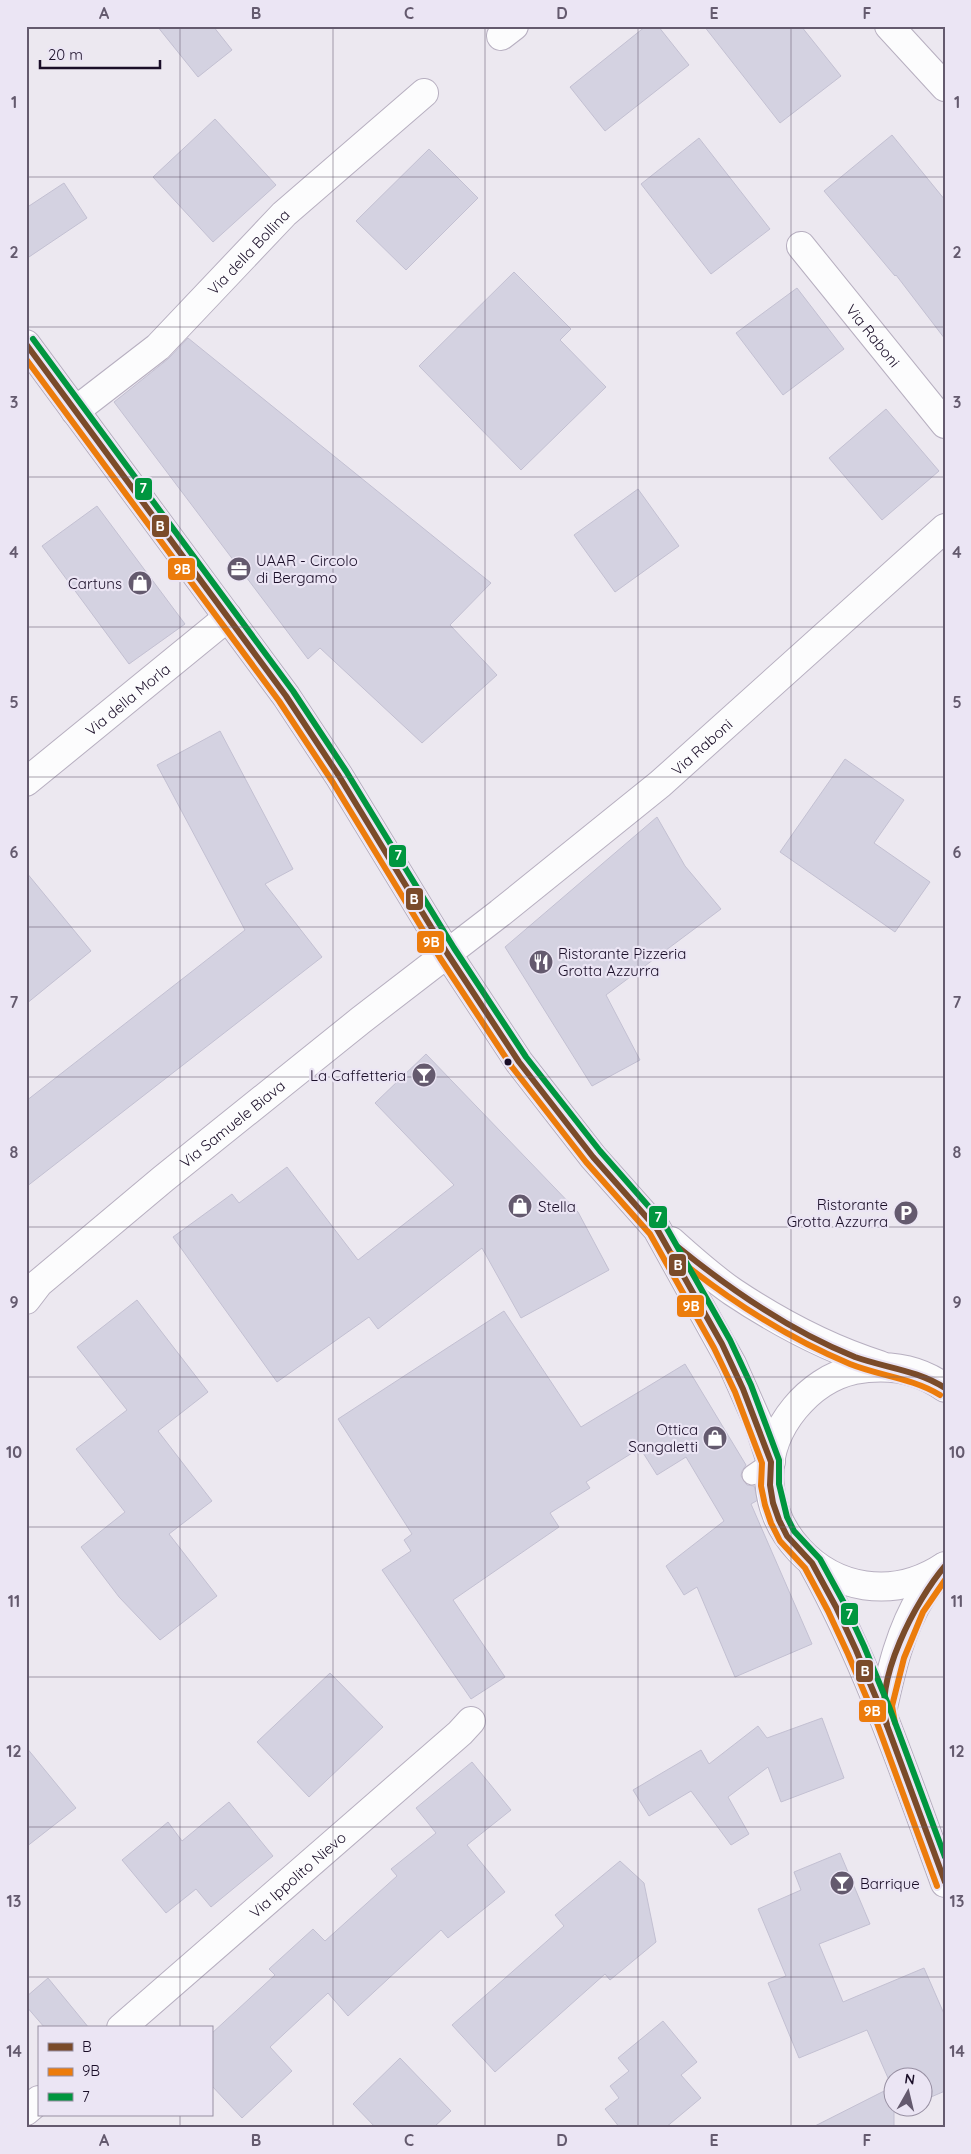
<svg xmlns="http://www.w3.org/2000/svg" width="971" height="2154" viewBox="0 0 971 2154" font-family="Quicksand,sans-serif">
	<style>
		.building { fill: #d4d2e1; stroke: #c3c0d2 }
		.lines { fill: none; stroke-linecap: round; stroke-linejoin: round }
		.lane-casing { stroke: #b7afc0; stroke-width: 21 }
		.street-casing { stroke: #b7afc0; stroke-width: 30 }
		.secondary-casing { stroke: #b7afc0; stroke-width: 30 }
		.primary-casing { stroke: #b7afc0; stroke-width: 30 }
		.lane { stroke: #fcfcfd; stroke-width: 19 }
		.street { stroke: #fcfcfd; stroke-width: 28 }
		.secondary { stroke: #fcfcfd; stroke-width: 28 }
		.primary { stroke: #fcfcfd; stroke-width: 28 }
		.bus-1-casing { stroke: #ebe5f4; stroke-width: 10 }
		.bus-2-casing { stroke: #ebe5f4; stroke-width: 10 }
		.bus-3-casing { stroke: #ebe5f4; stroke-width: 10 }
		.bus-1 { stroke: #7a4b2a; stroke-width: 6 }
		.bus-2 { stroke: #ec7c0c; stroke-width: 6 }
		.bus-3 { stroke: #00963f; stroke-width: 6 }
		.grid { fill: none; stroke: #645a6e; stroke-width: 1; stroke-opacity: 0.55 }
		.bus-dot { fill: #1a0e28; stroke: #ebe5f4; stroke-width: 2 }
		.labels { text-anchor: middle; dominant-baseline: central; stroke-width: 4.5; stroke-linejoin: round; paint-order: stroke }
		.street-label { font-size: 15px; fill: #1a0e28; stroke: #ebe5f4 }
		.poi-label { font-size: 15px; fill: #1a0e28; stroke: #ebe5f4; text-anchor: start }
		.line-badge { stroke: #ebe5f4; stroke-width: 2 }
		.badge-label { font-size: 14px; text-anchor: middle; font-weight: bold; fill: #fff }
		.neatline { fill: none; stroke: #645a6e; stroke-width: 2 }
		.grid-label { font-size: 16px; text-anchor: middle; font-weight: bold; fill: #645a6e }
	</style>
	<rect width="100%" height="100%" fill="#ece8f0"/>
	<!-- building -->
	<g class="building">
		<polygon points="157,26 213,26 232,50 198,77"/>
		<polygon points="646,26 658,26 689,65 605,131 570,87"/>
		<polygon points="704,26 801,26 841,76 780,123"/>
		<polygon points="215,119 276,185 213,242 153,177"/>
		<polygon points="892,135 945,200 945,339 896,275 895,276 824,191"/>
		<polygon points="699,138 770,229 711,274 641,184"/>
		<polygon points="429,149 478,198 406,270 356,221"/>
		<polygon points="64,183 87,218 26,259 26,208"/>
		<polygon points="514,272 571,329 560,340 606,387 521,470 419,366"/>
		<polygon points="797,288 844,349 783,395 736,333"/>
		<polygon points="188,338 491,583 450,625 497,675 422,743 320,648 308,659 114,402 168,359"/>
		<polygon points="886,409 939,471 882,520 829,458"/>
		<polygon points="638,489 679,546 615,592 574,535"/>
		<polygon points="97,506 185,624 129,664 42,546"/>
		<polygon points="220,731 293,869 265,884 322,957 26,1187 26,1101 245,930 157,765"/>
		<polygon points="845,759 904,800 874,843 930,882 895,932 780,852"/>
		<polygon points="657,817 685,866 721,909 606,995 640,1060 592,1086 505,947"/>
		<polygon points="26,872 91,951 26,1004"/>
		<polygon points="426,1054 578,1212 609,1270 521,1318 482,1248 378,1329 369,1317 277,1382 173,1237 232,1194 239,1203 287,1167 358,1260 454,1185 375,1103"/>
		<polygon points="137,1300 208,1392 158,1431 212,1501 169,1534 217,1596 160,1640 119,1597 81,1547 125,1512 76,1449 127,1410 77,1347"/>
		<polygon points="504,1311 581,1427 685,1364 746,1465 742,1471 741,1476 747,1485 754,1486 758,1500 751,1504 812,1644 735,1677 697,1587 684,1595 666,1566 724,1521 686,1457 657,1475 640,1448 586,1482 590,1488 550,1513 559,1527 453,1600 505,1677 471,1699 382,1570 411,1551 404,1540 412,1534 338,1419"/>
		<polygon points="330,1673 383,1727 309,1797 257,1742"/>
		<polygon points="822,1718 844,1778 781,1802 768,1767 728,1797 749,1834 731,1845 691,1791 649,1816 633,1790 701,1750 709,1764 758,1726 767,1738"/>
		<polygon points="26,1747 76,1808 26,1847"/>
		<polygon points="472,1762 511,1810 467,1845 505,1892 448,1938 441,1930 348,2016 328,1993 270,2047 292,2071 242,2118 211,2085 211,2034 275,1975 269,1969 313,1929 325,1941 397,1876 391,1869 436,1833 416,1808"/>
		<polygon points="229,1802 273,1856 211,1907 196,1889 166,1913 122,1860 168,1822 182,1841"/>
		<polygon points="840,1853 870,1924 819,1944 843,2002 924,1968 945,2016 945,2091 924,2100 924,2076 894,2076 894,2128 811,2128 892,2087 867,2030 799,2058 768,1983 786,1976 758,1909 801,1890 794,1872"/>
		<polygon points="620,1861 644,1883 656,1942 610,1980 605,1974 495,2072 452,2025 564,1926 555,1915"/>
		<polygon points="48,1978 89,2028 45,2028 26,2006 26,1997"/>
		<polygon points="663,2021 697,2062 681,2075 701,2098 665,2128 620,2128 605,2109 619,2098 610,2086 629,2071 618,2058"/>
		<polygon points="400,2058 451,2111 433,2128 376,2128 353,2104"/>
	</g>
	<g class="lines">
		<defs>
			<polyline id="lane" points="752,1475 771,1462"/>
			<g id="street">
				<polyline points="889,26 945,87"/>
				<polyline points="501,36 514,26"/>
				<path id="s1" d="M801,246l144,178"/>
				<path id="s2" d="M75,411l83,-64 126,-133 140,-121"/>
				<path id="s3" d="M26,782l202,-165"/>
				<path id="s4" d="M26,1300l13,-17 124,-104 198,-159 139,-107 160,-129 285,-256"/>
				<path id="s5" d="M121,2028l339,-295 11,-12"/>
				<polyline points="26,2111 39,2100"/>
			</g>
			<g id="secondary">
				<path d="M812,1563c56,101 93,211 133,320"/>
				<path d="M882,1712c9,-41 18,-82 40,-117 6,-10 15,-19 22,-28"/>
			</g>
			<g id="primary">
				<polyline points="26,344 286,696 339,776 447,953 519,1062 593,1157 657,1229 732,1364 759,1425 771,1462"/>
				<path d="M671,1241c20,18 40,36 62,51 45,30 96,57 147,73"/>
				<path d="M945,1388c-27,-20 -59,-24 -91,-18 -23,5 -44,20 -59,38 -80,97 42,230 150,158"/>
			</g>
		</defs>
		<!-- lane casing -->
		<use href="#lane" class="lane-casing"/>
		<!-- street casing -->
		<use href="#street" class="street-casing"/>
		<!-- secondary casing -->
		<use href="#secondary" class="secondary-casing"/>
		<!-- primary casing -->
		<use href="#primary" class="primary-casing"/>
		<!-- lane -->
		<use href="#lane" class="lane"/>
		<!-- street -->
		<use href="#street" class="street"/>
		<!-- secondary -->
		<use href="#secondary" class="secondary"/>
		<!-- primary -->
		<use href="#primary" class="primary"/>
		<defs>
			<g id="bus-1">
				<polyline points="26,344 286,696 339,776 447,953 519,1062 593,1157 657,1229 722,1344 743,1389 771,1462 770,1485 773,1503 779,1520 787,1536 812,1563 836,1607 856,1650 882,1712 945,1882"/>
				<path d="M678,1247c54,44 112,84 177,110 31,11 62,13 90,31"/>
				<path d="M887,1725c-14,-44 29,-125 58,-159"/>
			</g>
			<g id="bus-2">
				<polyline points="26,359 279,701 332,781 440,958 512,1067 586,1162 650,1234 714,1348 735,1392 762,1463 761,1486 765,1505 771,1523 780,1541 805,1568 828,1611 848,1654 874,1715 937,1886"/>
				<path d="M672,1254c55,45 113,83 178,110 30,12 62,14 90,31"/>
				<polyline points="895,1723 892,1706 904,1658 923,1612 945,1580"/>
			</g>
			<polyline id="bus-3" points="33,339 293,691 346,771 454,948 526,1057 600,1151 665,1225 730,1340 751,1385 779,1460 779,1484 787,1517 794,1531 820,1559 844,1603 864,1646 890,1709 945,1857"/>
		</defs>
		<!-- bus-1 casing -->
		<use href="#bus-1" class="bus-1-casing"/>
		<!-- bus-2 casing -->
		<use href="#bus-2" class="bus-2-casing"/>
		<!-- bus-3 casing -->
		<use href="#bus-3" class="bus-3-casing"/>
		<!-- bus-1 -->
		<use href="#bus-1" class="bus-1"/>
		<!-- bus-2 -->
		<use href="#bus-2" class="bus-2"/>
		<!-- bus-3 -->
		<use href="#bus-3" class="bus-3"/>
	</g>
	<!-- grid -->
	<path class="grid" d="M180,26v2002M333,26v2102M485,26v2102M638,26v2102M791,26v2102M26,177h919M26,327h919M26,477h919M26,627h919M26,777h919M26,927h919M26,1077h919M26,1227h919M26,1377h919M26,1527h919M26,1677h919M26,1827h919M26,1977h919M180,2115v13"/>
	<!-- icons -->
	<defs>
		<symbol id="office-disc" viewBox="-11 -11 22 22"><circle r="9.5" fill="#645a6e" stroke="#ebe5f4"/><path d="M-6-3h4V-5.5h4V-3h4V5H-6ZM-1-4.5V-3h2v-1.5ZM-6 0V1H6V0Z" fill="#fff"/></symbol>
		<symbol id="shop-disc" viewBox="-11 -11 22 22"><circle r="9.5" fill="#645a6e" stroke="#ebe5f4"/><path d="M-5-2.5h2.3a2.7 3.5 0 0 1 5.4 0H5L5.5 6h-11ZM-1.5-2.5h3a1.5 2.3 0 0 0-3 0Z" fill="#fff"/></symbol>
		<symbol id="restaurant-disc" viewBox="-11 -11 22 22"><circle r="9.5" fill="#645a6e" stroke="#ebe5f4"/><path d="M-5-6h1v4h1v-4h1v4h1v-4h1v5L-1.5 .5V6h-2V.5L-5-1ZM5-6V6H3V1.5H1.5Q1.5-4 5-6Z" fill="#fff"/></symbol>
		<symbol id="bar-disc" viewBox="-11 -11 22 22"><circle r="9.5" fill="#645a6e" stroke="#ebe5f4"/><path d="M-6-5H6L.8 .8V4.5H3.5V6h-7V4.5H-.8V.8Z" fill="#fff"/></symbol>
		<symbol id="parking-disc" viewBox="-11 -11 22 22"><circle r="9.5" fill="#645a6e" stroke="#ebe5f4"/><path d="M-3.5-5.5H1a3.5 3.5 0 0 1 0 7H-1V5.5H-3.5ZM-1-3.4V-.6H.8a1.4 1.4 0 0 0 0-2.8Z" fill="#fff"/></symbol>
	</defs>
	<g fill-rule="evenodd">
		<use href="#office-disc" x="225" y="555" width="28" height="28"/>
		<use href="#shop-disc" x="126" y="569" width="28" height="28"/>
		<use href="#restaurant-disc" x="527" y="948" width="28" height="28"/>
		<use href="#bar-disc" x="410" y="1061" width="28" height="28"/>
		<use href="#shop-disc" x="506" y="1192" width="28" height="28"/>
		<use href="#parking-disc" x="892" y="1199" width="28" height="28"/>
		<use href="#shop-disc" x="701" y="1424" width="28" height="28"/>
		<use href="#bar-disc" x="828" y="1869" width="28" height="28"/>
	</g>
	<!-- markers -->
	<circle class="bus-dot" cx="508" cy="1062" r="4.5"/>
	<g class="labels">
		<!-- street labels -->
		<g class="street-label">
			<text stroke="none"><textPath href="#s2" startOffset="236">Via della Bollina</textPath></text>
			<text stroke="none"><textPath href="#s1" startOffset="115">Via Raboni</textPath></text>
			<text stroke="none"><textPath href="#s3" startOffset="131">Via della Morla</textPath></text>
			<text stroke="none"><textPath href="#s4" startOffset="874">Via Raboni</textPath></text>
			<text stroke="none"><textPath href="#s4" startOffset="272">Via Samuele Biava</textPath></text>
			<text stroke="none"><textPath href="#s5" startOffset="234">Via Ippolito Nievo</textPath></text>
		</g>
		<!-- poi labels -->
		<g class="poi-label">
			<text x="256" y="560">UAAR - Circolo<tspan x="256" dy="17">di Bergamo</tspan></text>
			<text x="122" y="583" text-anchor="end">Cartuns</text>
			<text x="558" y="953">Ristorante Pizzeria<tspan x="558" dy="17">Grotta Azzurra</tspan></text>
			<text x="406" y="1075" text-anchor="end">La Caffetteria</text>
			<text x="888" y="1204" text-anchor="end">Ristorante<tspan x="888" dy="17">Grotta Azzurra</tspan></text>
			<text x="538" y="1206">Stella</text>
			<text x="698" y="1429" text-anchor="end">Ottica<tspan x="698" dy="17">Sangaletti</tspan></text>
			<text x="860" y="1883">Barrique</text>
		</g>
	</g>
	<g class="line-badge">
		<rect x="134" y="477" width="19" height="24" rx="5" fill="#00963f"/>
		<rect x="151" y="514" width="19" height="24" rx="5" fill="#7a4b2a"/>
		<rect x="167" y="557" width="29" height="24" rx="5" fill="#ec7c0c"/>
		<rect x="388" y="844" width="19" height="24" rx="5" fill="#00963f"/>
		<rect x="405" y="887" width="19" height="24" rx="5" fill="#7a4b2a"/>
		<rect x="416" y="930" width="29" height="24" rx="5" fill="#ec7c0c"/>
		<rect x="648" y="1205" width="20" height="24" rx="5" fill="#00963f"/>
		<rect x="668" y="1253" width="19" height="24" rx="5" fill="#7a4b2a"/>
		<rect x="676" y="1294" width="29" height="24" rx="5" fill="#ec7c0c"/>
		<rect x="840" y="1602" width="19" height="24" rx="5" fill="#00963f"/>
		<rect x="855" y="1659" width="19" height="24" rx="5" fill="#7a4b2a"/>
		<rect x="858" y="1699" width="29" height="24" rx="5" fill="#ec7c0c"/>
	</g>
	<g class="badge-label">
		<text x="143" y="493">7</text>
		<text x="160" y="531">B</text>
		<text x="182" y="574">9B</text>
		<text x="398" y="860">7</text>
		<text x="414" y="904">B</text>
		<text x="431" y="947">9B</text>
		<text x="658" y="1222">7</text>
		<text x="678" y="1270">B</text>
		<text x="691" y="1311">9B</text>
		<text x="849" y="1619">7</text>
		<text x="865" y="1676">B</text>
		<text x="872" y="1716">9B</text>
	</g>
	<!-- border -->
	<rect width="971" height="2154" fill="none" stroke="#ebe5f4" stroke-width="55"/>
	<!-- legend -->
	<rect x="38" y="2026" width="175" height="90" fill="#ebe5f4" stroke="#978fa2"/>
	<rect x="48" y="2043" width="25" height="8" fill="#7a4b2a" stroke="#978fa2"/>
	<text x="82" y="2052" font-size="15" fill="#1a0e28">B</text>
	<rect x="48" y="2068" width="25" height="8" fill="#ec7c0c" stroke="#978fa2"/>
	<text x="82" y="2076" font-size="15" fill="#1a0e28">9B</text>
	<rect x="48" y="2093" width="25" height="8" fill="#00963f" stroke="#978fa2"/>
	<text x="82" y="2102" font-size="15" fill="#1a0e28">7</text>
	<!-- north arrow -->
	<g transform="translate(908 2092) rotate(8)"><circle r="24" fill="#ebe5f4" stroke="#978fa2"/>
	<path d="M0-4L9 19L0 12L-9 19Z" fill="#645a6e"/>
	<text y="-8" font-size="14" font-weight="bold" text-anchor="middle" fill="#1a0e28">N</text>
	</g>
	<!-- scale -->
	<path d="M40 60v8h120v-8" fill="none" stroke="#1a0e28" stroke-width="2.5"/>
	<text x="48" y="60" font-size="15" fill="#1a0e28" stroke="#ebe5f4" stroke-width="4" paint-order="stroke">20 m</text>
	<rect x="28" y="28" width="916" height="2098" class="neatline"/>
	<g class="grid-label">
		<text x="104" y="19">A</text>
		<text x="256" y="19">B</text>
		<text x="409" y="19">C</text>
		<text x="562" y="19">D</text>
		<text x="714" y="19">E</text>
		<text x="867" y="19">F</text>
		<text x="14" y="108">1</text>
		<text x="957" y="108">1</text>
		<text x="14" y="258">2</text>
		<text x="957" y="258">2</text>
		<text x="14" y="408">3</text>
		<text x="957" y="408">3</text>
		<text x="14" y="558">4</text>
		<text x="957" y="558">4</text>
		<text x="14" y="708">5</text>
		<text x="957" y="708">5</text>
		<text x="14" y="858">6</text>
		<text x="957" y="858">6</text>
		<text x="14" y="1008">7</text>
		<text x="957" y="1008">7</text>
		<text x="14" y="1158">8</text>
		<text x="957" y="1158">8</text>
		<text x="14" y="1308">9</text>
		<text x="957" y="1308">9</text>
		<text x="14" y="1458">10</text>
		<text x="957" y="1458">10</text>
		<text x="14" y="1607">11</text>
		<text x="957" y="1607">11</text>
		<text x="14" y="1757">12</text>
		<text x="957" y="1757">12</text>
		<text x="14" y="1907">13</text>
		<text x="957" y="1907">13</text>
		<text x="14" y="2057">14</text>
		<text x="957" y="2057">14</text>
		<text x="104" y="2146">A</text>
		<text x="256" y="2146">B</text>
		<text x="409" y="2146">C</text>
		<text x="562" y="2146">D</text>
		<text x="714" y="2146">E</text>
		<text x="867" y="2146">F</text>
	</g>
</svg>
